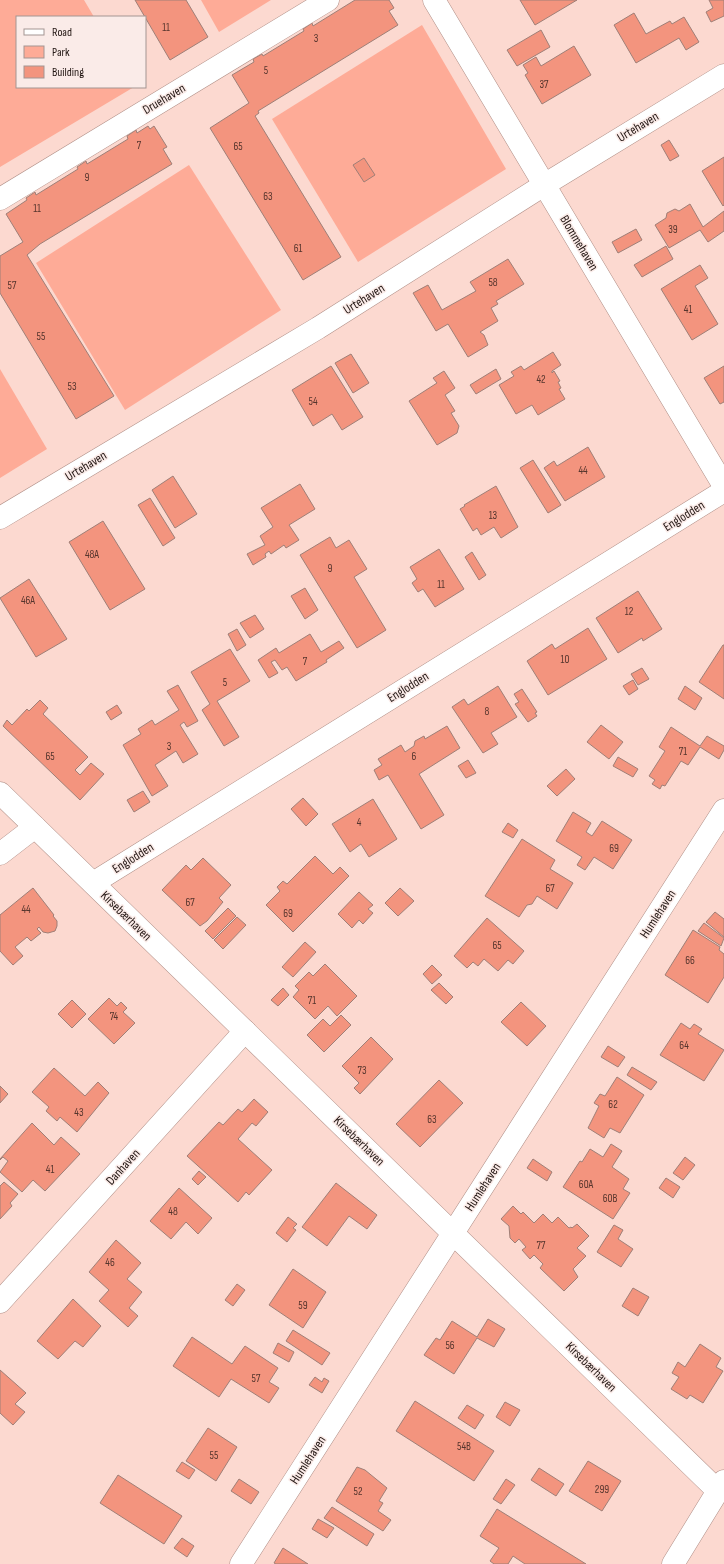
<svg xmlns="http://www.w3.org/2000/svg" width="724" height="1564" viewBox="0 0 724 1564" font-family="'Sofia Sans Condensed',sans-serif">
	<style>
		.green { fill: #feab97 }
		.building { fill: #f3947e; stroke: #9f7f77 }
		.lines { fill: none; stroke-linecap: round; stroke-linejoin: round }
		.street-casing { stroke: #b08f87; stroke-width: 23 }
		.secondary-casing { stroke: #b08f87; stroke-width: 23 }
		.street { stroke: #fff; stroke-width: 22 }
		.secondary { stroke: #fff; stroke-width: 22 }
		.labels { text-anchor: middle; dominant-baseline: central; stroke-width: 3; stroke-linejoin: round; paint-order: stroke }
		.number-label { font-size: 11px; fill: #56352d }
		.street-label { font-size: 13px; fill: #211512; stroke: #faebe8 }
	</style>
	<rect width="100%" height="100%" fill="#fcd9d0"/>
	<!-- green -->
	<g class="green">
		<polygon points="0,0 84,0 94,17 17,17 17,87 134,87 0,167"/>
		<polygon points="201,0 271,0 219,32"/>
		<polygon points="422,25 506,169 358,262 272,119"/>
		<polygon points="189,165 281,310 125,410 36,263"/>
		<polygon points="0,369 47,449 0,478"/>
	</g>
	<!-- building -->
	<g class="building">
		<polygon points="135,0 186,0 208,37 170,60"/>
		<polygon points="355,0 389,0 394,8 389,11 398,25 258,111 259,113 255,116 341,257 303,280 210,128 249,103 232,75 254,62 253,59 262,54 263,56 304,31 303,29 312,23 313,26"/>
		<polygon points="520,0 577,0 535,25"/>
		<polygon points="709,0 724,0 724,16 711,22 706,12 713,8"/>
		<polygon points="634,13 646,34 670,21 672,24 684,17 699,42 686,50 679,38 636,63 614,25"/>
		<polygon points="541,30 550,47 517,66 507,50"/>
		<polygon points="574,46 591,75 542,104 525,75 528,73 523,65 536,57 541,66"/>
		<polygon points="148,126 150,129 154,126 167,147 163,149 172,164 40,244 27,255 114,396 76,419 0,293 0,256 23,242 6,214 27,200 26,198 35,192 36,195 78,169 77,167 86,161 87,164 128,139 127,136 136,130 137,133"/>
		<polygon points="669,140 679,156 670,161 661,145"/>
		<polygon points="724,157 724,205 723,206 702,171"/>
		<polygon points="364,158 375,175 364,182 353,165"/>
		<polygon points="690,204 703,227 724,211 724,231 708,242 700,230 669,248 655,225 666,218 667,213 675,209 679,211"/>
		<polygon points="636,229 642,240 618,253 612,242"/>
		<polygon points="666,246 673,259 642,277 634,265"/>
		<polygon points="508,259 524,284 496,301 498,304 491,308 498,321 480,332 484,335 488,345 468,357 448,324 436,331 413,293 428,285 442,310 476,291 470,282"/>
		<polygon points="700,265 708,278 695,286 718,324 692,340 661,289"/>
		<polygon points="553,352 561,365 552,371 552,373 554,371 560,381 558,382 561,388 559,389 565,399 538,415 532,405 516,414 499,385 514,376 511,372 521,366 524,370"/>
		<polygon points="351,354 369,383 353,393 335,363"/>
		<polygon points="331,366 363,417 342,430 332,414 313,426 292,390"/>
		<polygon points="724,366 724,402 720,404 704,378"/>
		<polygon points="496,369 501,379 476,394 470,385"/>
		<polygon points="444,371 455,388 445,395 455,411 451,413 459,426 457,433 437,445 409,401 437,383 433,378"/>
		<polygon points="588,447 605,477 565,501 544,468 554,461 557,466"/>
		<polygon points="533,460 561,505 548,513 520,468"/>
		<polygon points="173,476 197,514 175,528 152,490"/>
		<polygon points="300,484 315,509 289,525 299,540 286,548 284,545 271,554 269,551 265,554 266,557 253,565 247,554 265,545 260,536 273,527 261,508"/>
		<polygon points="496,486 518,527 501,538 494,527 481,535 477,528 473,531 460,509 465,506 464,505"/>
		<polygon points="150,498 175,538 163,546 138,505"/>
		<polygon points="103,521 145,589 110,610 69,542"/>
		<polygon points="330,537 336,548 349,540 367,569 354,577 386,630 357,648 300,555"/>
		<polygon points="439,549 464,589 435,607 423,589 418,592 412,583 417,579 410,567"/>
		<polygon points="472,552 486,575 479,580 465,557"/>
		<polygon points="29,579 67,639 36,657 0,598"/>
		<polygon points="305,588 318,610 305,619 291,596"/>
		<polygon points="638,591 662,629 643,641 642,638 618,653 596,618"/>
		<polygon points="255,615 264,629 250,638 240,623"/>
		<polygon points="588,628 607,659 548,695 527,661 552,644 555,649"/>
		<polygon points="237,629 246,645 237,651 228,634"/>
		<polygon points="310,634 321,652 339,641 344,648 326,660 327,662 296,681 287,667 282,670 275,660 271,662 278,673 269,678 258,660 276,648 279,653"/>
		<polygon points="723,645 724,645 724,699 699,682"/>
		<polygon points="230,649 250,681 217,701 239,737 224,746 202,710 210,704 191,672"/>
		<polygon points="642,668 649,679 638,685 631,674"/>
		<polygon points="633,680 638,689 629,695 623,686"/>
		<polygon points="178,685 198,721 187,727 184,722 180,725 198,754 183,763 176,751 155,765 168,786 152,796 123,745 141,734 138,729 152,720 155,725 179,710 167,691"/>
		<polygon points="498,686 517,717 491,733 498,744 483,753 452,707 464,699 468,705"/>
		<polygon points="685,686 702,698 695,710 678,699"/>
		<polygon points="522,689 537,712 535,713 537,716 528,722 515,704 519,702 514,694"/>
		<polygon points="40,700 48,708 43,714 88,757 75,770 80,775 91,763 104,774 80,800 3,726 7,720 12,725 27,709 29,711"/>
		<polygon points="117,705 122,713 111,720 106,712"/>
		<polygon points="601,725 623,742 609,759 587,742"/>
		<polygon points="447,726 460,748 419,774 444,815 421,829 388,775 379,780 374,770 382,765 378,759 401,745 405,752 414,746 415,741 424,736 425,739"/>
		<polygon points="671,727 700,746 707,736 724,746 724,750 719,759 700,747 688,765 681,761 665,786 662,785 660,789 652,784 655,780 649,776 665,751 659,747"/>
		<polygon points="618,757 638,769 633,777 613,766"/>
		<polygon points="468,760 476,773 466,778 458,766"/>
		<polygon points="566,769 575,779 557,796 547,786"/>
		<polygon points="143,791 150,802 134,812 127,800"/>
		<polygon points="303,798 318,814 306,826 291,809"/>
		<polygon points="373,799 397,839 369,857 361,844 350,852 332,824"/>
		<polygon points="573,812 591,823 586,832 592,836 602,821 632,840 613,869 594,857 585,870 577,865 582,857 556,841"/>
		<polygon points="508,823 518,830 513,838 502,832"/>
		<polygon points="522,839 555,860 550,869 573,883 557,909 537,896 532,904 527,905 519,917 485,896"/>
		<polygon points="315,856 333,874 340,867 349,876 293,932 266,905 280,891 277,887 283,881 287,884"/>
		<polygon points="203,858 231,885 219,898 223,902 207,921 200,926 162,890 186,865 191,870"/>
		<polygon points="33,888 54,915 53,916 57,921 57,926 55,931 48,933 43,932 39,927 37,929 41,933 31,941 27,937 15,947 23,956 13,965 0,951 0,915"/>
		<polygon points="400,888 414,901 398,916 385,903"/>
		<polygon points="359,892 373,905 368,909 373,913 363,924 359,920 352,928 338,914"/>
		<polygon points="228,908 236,916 213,939 205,931"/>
		<polygon points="715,912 724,919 724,937 706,922"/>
		<polygon points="237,917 246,925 223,949 214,940"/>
		<polygon points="487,918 524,951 513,964 508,960 498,971 484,959 478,966 473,962 467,968 454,956"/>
		<polygon points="704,923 724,938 721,946 698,931"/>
		<polygon points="693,930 720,947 719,950 724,954 724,977 708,1003 665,975"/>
		<polygon points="305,942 316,952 293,977 282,967"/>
		<polygon points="325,964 357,996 337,1016 328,1006 315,1019 293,997 299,990 295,986 309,972 313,976"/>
		<polygon points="432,965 442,975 432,984 423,974"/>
		<polygon points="439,983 453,997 446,1004 431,990"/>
		<polygon points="283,988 289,995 278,1006 271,1000"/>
		<polygon points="109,998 117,1006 121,1002 127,1008 123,1012 135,1023 114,1044 88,1019"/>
		<polygon points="72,1000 86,1014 72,1028 58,1014"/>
		<polygon points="521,1002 546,1026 527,1046 501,1022"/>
		<polygon points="341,1015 351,1025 324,1052 307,1035 323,1019 330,1026"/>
		<polygon points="681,1023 690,1029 694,1024 702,1029 698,1034 724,1050 704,1081 660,1055"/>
		<polygon points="371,1037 393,1059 360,1094 354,1088 359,1083 342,1066"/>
		<polygon points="608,1046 625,1057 618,1067 601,1057"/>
		<polygon points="632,1067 657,1082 651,1090 627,1075"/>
		<polygon points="54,1068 85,1096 98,1082 109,1093 77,1132 60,1117 57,1121 46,1111 49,1107 32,1092"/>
		<polygon points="617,1077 644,1095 620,1133 610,1128 604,1138 588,1128 599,1106 594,1103 600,1094 605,1096"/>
		<polygon points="439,1080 463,1103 420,1147 396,1124"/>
		<polygon points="0,1086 8,1094 0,1103"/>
		<polygon points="254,1099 268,1112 256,1126 252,1123 238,1139 272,1170 249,1195 246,1192 238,1202 187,1156 219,1122 223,1125 238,1109 242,1112"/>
		<polygon points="32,1123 54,1145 61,1137 80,1154 45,1191 33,1180 22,1192 0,1172 8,1161 3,1157 0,1160 0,1159"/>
		<polygon points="611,1144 622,1151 612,1167 629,1179 623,1189 630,1193 613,1219 563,1187 580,1161 582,1162 590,1149 603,1157"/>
		<polygon points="685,1157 695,1165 683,1180 673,1173"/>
		<polygon points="533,1159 552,1172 547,1181 527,1168"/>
		<polygon points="199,1171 206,1177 198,1185 192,1179"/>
		<polygon points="666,1178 680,1187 673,1198 659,1188"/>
		<polygon points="4,1182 18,1194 10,1203 12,1206 0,1219 0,1186"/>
		<polygon points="336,1183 377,1215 367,1229 349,1216 327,1246 302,1227"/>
		<polygon points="179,1188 212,1218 198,1234 186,1222 171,1239 150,1221"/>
		<polygon points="513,1206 521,1214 523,1212 534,1223 543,1214 552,1223 558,1217 569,1228 571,1227 572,1228 577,1224 589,1236 577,1248 586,1256 573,1269 578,1277 564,1291 540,1268 543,1264 534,1255 530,1259 522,1250 526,1247 519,1239 515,1243 510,1238 509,1226 501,1219"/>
		<polygon points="288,1217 297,1224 293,1228 296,1230 287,1242 276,1233"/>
		<polygon points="614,1225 623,1230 618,1239 633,1249 621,1267 597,1252"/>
		<polygon points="116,1240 141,1263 127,1279 142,1292 129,1308 138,1316 128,1327 99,1301 109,1290 89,1272"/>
		<polygon points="293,1269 326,1292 303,1328 269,1305"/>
		<polygon points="237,1284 245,1290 233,1306 225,1300"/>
		<polygon points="633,1288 649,1297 638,1316 622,1306"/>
		<polygon points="73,1299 101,1326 83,1347 75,1341 58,1359 37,1341"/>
		<polygon points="488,1319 505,1329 494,1347 477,1338 454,1374 424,1355 436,1338 440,1340 452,1321 477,1337"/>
		<polygon points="293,1330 330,1353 322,1365 286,1341"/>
		<polygon points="192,1337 232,1364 245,1346 278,1368 269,1382 279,1388 269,1403 231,1379 219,1397 173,1366"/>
		<polygon points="278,1343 294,1352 289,1362 273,1353"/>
		<polygon points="700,1344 721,1358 716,1367 723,1371 703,1403 690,1395 687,1399 671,1389 679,1377 672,1373 678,1362 685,1367"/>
		<polygon points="0,1370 26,1393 15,1404 25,1412 13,1425 0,1413"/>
		<polygon points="315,1377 322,1382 324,1378 329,1381 322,1393 309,1385"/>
		<polygon points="415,1401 494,1451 474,1481 396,1431"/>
		<polygon points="505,1402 520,1410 510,1426 496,1417"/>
		<polygon points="467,1405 484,1415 475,1429 458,1418"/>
		<polygon points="208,1428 237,1447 216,1481 186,1461"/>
		<polygon points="588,1461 621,1481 602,1511 569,1491"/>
		<polygon points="182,1462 195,1470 189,1479 176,1471"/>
		<polygon points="357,1467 365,1470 387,1488 379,1501 383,1503 378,1511 391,1520 383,1531 336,1501"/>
		<polygon points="539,1468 564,1484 556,1496 531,1480"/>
		<polygon points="118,1475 182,1516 164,1544 100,1503"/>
		<polygon points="239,1479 259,1492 251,1504 231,1491"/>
		<polygon points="506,1479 515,1485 501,1504 493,1499"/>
		<polygon points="332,1507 374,1534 367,1546 324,1518"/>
		<polygon points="497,1509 586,1564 525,1564 513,1556 508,1564 494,1564 490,1561 499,1548 480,1536"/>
		<polygon points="318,1519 334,1528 327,1538 312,1529"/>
		<polygon points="182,1538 194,1546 187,1557 174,1548"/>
		<polygon points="283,1548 308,1564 276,1564 274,1563"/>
	</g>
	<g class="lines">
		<defs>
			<g id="street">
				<polyline points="434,0 724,486"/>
				<polyline points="0,199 328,0"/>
				<polyline points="0,518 318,328 544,185 724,75"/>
				<polyline points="0,793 717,1490"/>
				<polyline points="0,854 35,827"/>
				<polyline points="93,883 724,491"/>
				<polyline points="0,1302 245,1031"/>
				<polyline points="241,1564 724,810"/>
			</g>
			<polyline id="secondary" points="673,1564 724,1481"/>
		</defs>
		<!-- street casing -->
		<use href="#street" class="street-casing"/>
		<!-- secondary casing -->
		<use href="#secondary" class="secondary-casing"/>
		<!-- street -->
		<use href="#street" class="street"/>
		<!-- secondary -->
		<use href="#secondary" class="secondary"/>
	</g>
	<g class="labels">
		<!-- number labels -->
		<g class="number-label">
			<text x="166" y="27">11</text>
			<text x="316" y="38">3</text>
			<text x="266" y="70">5</text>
			<text x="544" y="84">37</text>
			<text x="139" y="145">7</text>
			<text x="238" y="146">65</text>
			<text x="87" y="177">9</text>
			<text x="268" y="196">63</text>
			<text x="37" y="208">11</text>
			<text x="673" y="229">39</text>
			<text x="298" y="248">61</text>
			<text x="493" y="282">58</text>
			<text x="12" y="285">57</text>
			<text x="688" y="309">41</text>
			<text x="41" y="336">55</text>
			<text x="541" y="379">42</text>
			<text x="72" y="386">53</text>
			<text x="313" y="401">54</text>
			<text x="583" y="470">44</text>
			<text x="493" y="515">13</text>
			<text x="92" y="554">48A</text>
			<text x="330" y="568">9</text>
			<text x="441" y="584">11</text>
			<text x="28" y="600">46A</text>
			<text x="629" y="611">12</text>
			<text x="565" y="659">10</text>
			<text x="305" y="661">7</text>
			<text x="225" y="682">5</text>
			<text x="487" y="711">8</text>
			<text x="169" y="746">3</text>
			<text x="683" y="751">71</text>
			<text x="50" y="756">65</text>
			<text x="414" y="756">6</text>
			<text x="359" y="822">4</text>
			<text x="614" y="848">69</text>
			<text x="550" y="888">67</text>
			<text x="190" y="902">67</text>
			<text x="26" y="909">44</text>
			<text x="288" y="913">69</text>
			<text x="497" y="945">65</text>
			<text x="690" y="960">66</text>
			<text x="312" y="1000">71</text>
			<text x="114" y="1016">74</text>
			<text x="684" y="1045">64</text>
			<text x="362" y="1070">73</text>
			<text x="613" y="1104">62</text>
			<text x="79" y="1112">43</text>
			<text x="432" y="1119">63</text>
			<text x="50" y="1169">41</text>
			<text x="586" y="1184">60A</text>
			<text x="610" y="1198">60B</text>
			<text x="173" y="1211">48</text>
			<text x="541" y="1245">77</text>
			<text x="110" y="1262">46</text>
			<text x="303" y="1305">59</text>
			<text x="450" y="1345">56</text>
			<text x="256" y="1378">57</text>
			<text x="464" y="1446">54B</text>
			<text x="214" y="1455">55</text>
			<text x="602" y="1489">299</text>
			<text x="358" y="1491">52</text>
		</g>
		<!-- street labels -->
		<g class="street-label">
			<text transform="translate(164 99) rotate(-31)">Druehaven</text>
			<text transform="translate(638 127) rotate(-31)">Urtehaven</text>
			<text transform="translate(579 243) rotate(59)">Blommehaven</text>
			<text transform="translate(364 299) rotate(-32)">Urtehaven</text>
			<text transform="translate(86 466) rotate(-31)">Urtehaven</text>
			<text transform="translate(684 516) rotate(-32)">Englodden</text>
			<text transform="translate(408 687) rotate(-32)">Englodden</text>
			<text transform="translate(133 858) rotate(-32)">Englodden</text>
			<text transform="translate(658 914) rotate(-57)">Humlehaven</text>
			<text transform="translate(126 916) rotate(44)">Kirsebærhaven</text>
			<text transform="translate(359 1141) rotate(44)">Kirsebærhaven</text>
			<text transform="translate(123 1167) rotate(-48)">Danhaven</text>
			<text transform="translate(483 1187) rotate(-57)">Humlehaven</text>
			<text transform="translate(591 1367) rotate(44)">Kirsebærhaven</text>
			<text transform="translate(308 1460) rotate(-57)">Humlehaven</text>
		</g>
	</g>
	<!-- legend -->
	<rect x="16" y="16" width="130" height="72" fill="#faebe8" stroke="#a39592"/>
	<rect x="24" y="29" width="20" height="6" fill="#ffffff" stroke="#a39592"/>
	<text x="52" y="36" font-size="12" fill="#211512">Road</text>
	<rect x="24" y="46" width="20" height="12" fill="#feab97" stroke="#a39592"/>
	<text x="52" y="56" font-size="12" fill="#211512">Park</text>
	<rect x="24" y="66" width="20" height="12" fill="#f3947e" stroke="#a39592"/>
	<text x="52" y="76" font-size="12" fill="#211512">Building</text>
</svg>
